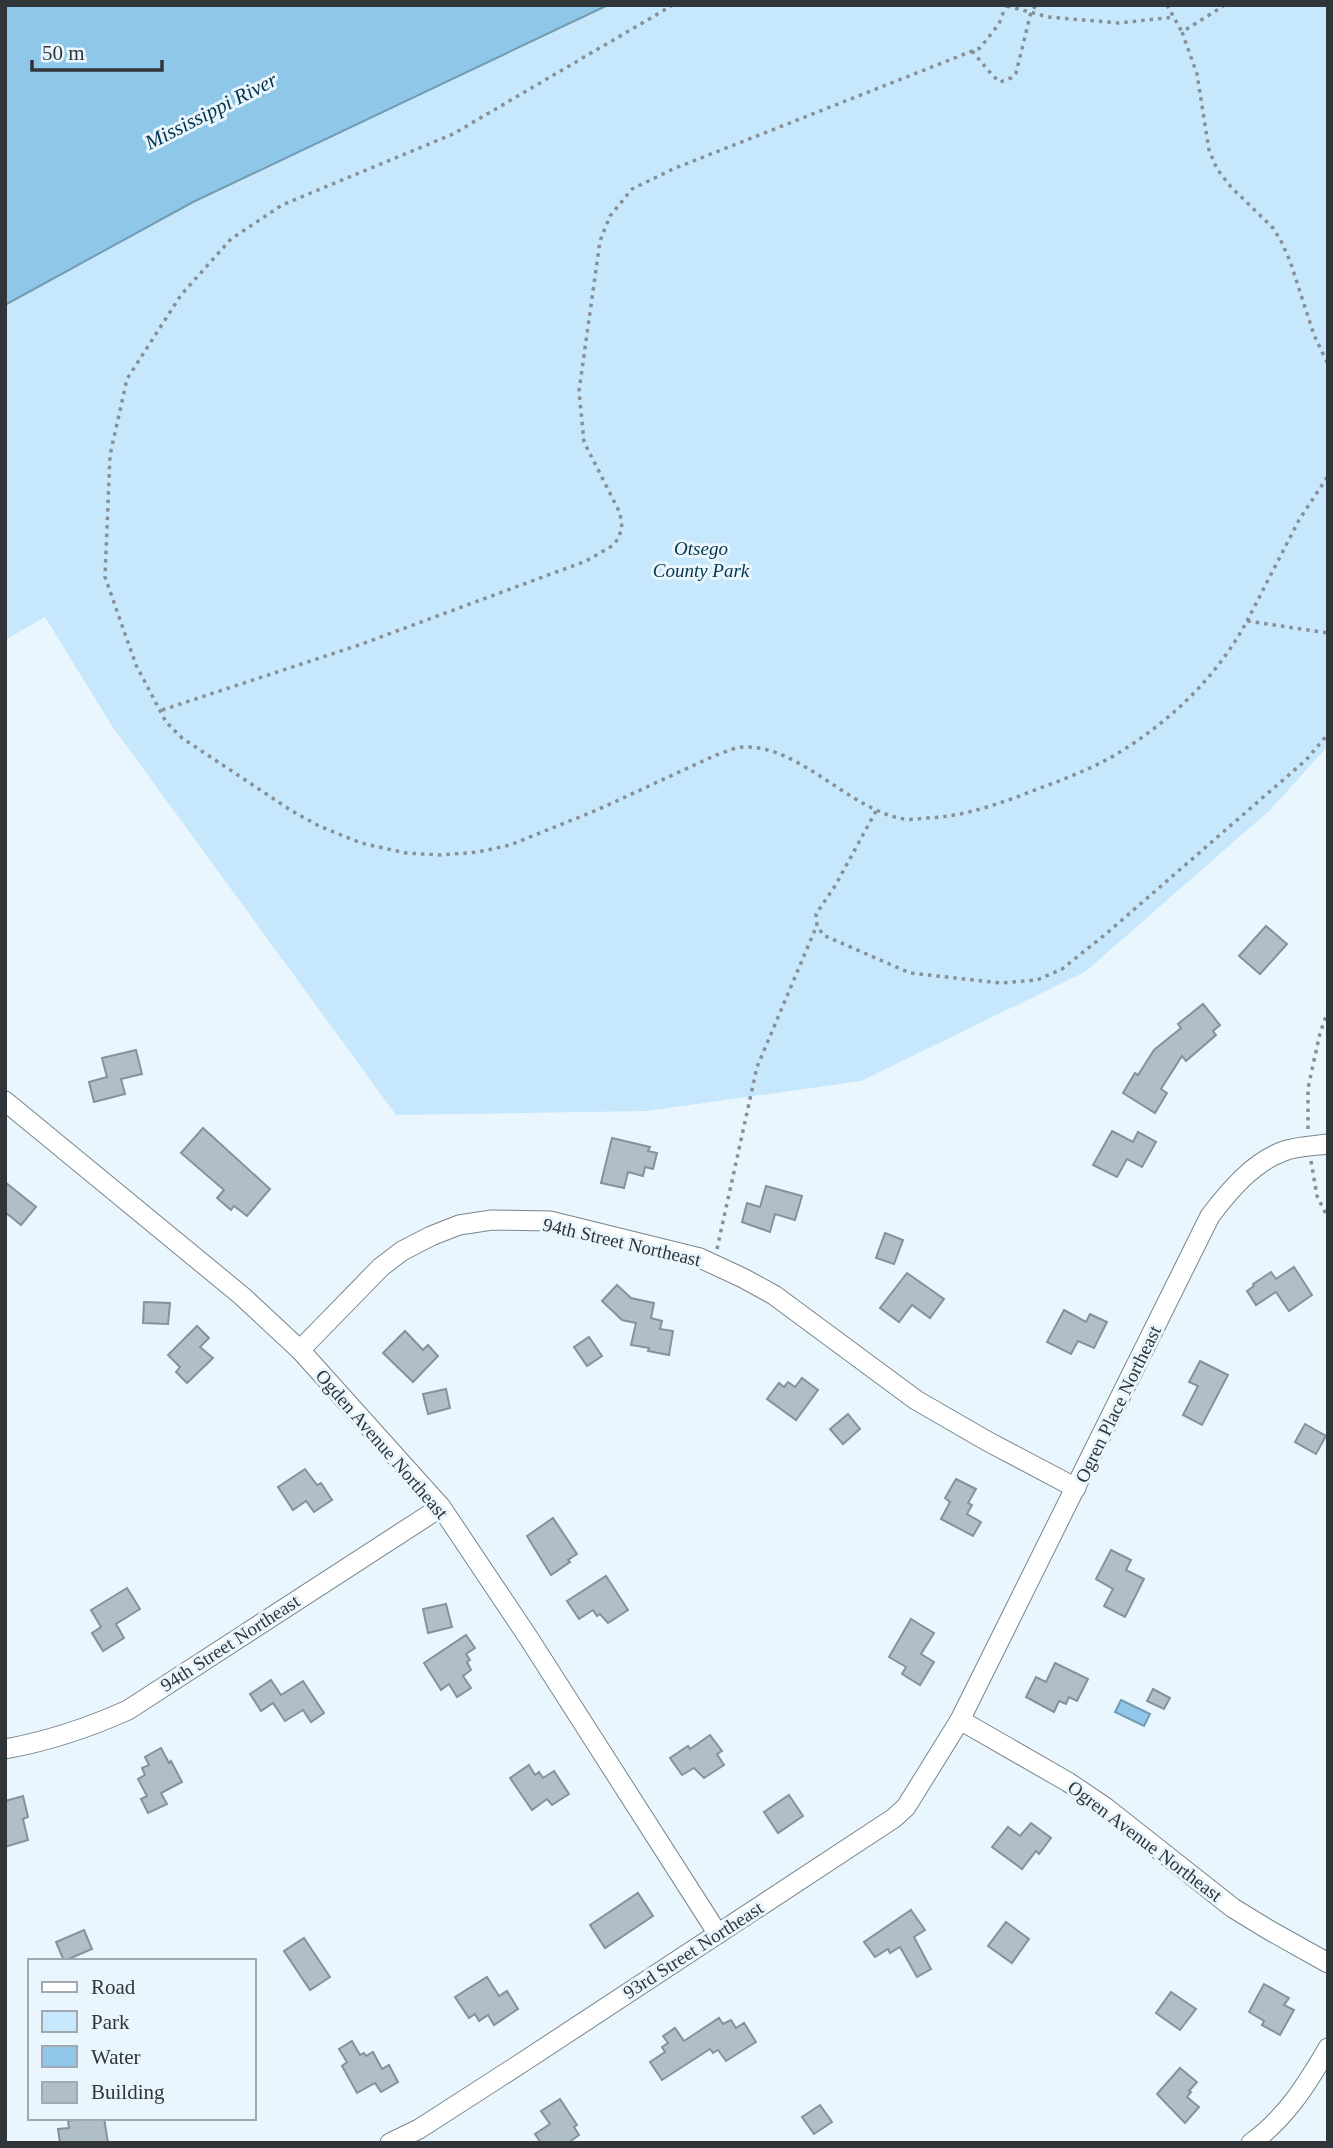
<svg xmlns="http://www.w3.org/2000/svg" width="1333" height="2148" viewBox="0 0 1333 2148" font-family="'Times New Roman',serif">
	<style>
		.green { fill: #c7e7fc }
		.water { fill: #8fc7e9; stroke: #729bb4; stroke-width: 2 }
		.building { fill: #b0bec7; stroke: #85929a; stroke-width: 2 }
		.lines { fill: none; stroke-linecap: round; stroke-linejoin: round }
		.street-casing { stroke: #78858d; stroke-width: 21 }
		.path { stroke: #879095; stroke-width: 3.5; stroke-dasharray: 3.5 5; stroke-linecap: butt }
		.street { stroke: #fff; stroke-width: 19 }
		.labels { text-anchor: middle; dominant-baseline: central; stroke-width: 6; stroke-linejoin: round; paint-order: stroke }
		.park-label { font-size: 19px; font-style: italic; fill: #05354c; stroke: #eaf6fd }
		.street-label { font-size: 19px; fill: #303539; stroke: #eaf6fd }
		.water-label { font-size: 21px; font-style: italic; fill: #04344b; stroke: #eaf6fd }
	</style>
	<rect width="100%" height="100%" fill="#eaf6fd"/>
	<!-- green -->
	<polygon class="green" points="608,5 1328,5 1328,746 1270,810 1085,972 861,1081 647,1111 396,1115 112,726 45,617 5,640 5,305 193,202"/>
	<!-- water -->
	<g class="water">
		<polygon points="5,5 608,5 193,202 5,305"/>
		<polygon points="1121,1700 1150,1714 1144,1726 1115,1712"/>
	</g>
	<!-- building -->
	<g class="building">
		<polygon points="1266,926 1287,944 1260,974 1239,956"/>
		<polygon points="1203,1004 1220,1025 1213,1031 1216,1035 1186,1061 1182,1056 1161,1089 1167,1093 1155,1113 1123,1093 1135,1073 1138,1075 1154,1050 1181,1028 1178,1024"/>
		<polygon points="136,1050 142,1074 121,1079 125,1094 94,1102 89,1082 107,1077 102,1058"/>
		<polygon points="203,1128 270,1189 247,1216 234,1206 231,1210 217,1198 224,1190 181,1153"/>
		<polygon points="1112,1131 1133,1142 1138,1132 1156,1142 1142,1167 1127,1159 1117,1177 1093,1165"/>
		<polygon points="612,1138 650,1147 648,1151 657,1153 653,1169 645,1167 643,1176 628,1172 624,1188 601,1183"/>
		<polygon points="5,1182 36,1207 21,1225 5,1212"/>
		<polygon points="766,1186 802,1196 795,1220 775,1214 770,1232 742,1222 747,1203 760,1207"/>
		<polygon points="885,1233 903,1240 894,1264 876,1258"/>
		<polygon points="1294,1267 1312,1295 1289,1311 1276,1292 1256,1305 1247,1291 1254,1286 1253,1284 1271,1272 1276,1279"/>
		<polygon points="907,1273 944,1299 930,1318 912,1305 899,1322 880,1308"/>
		<polygon points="617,1285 631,1298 654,1303 651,1318 662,1321 660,1329 673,1331 669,1355 648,1351 649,1348 631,1345 636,1323 622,1320 602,1301"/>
		<polygon points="144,1302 170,1303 168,1324 143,1323"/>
		<polygon points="1064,1310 1086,1322 1090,1314 1107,1322 1094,1348 1078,1341 1071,1354 1047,1342"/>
		<polygon points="197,1326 209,1338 200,1347 213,1358 187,1383 176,1372 180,1367 168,1355"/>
		<polygon points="405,1331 423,1350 428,1345 438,1356 413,1382 383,1353"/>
		<polygon points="589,1337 602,1356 587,1366 574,1347"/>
		<polygon points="1200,1361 1228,1375 1202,1425 1183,1415 1198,1386 1189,1382"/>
		<polygon points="802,1378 818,1390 796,1420 767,1399 779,1383 784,1387 788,1382 795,1387"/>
		<polygon points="446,1389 450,1408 428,1414 423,1394"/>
		<polygon points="848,1414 860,1429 843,1444 830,1429"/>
		<polygon points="1305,1424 1326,1436 1316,1454 1295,1442"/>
		<polygon points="305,1469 317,1485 321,1483 332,1500 314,1512 306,1501 293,1510 278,1487"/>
		<polygon points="956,1479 976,1489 968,1503 972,1505 967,1514 981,1522 973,1536 941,1519 950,1502 945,1498"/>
		<polygon points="553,1518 577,1554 568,1560 570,1562 551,1575 527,1536"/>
		<polygon points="1111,1550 1131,1560 1126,1570 1144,1579 1125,1617 1104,1606 1113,1589 1096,1579"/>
		<polygon points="606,1576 628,1610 608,1623 600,1614 597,1616 593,1610 579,1619 567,1601"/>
		<polygon points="127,1588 140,1609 116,1624 124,1638 103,1651 92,1633 101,1627 91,1610"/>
		<polygon points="446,1604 452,1627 428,1633 423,1609"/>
		<polygon points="911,1619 934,1633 921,1654 934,1662 920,1685 902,1674 906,1667 889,1657"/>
		<polygon points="466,1635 475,1648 466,1654 470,1660 467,1662 471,1670 463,1676 471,1688 457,1697 449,1684 441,1690 424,1663"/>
		<polygon points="1055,1663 1088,1679 1077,1701 1069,1697 1066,1704 1059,1701 1054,1712 1026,1697 1036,1677 1046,1682"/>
		<polygon points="271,1680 281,1695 303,1681 324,1713 311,1722 303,1710 285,1721 273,1703 261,1711 250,1694"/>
		<polygon points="1153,1689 1170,1698 1164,1709 1147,1701"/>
		<polygon points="710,1735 722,1751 717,1754 724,1765 704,1778 694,1768 682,1775 670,1758 688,1746 690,1749"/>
		<polygon points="161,1748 169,1763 171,1761 182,1782 161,1793 167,1804 148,1813 141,1799 147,1796 138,1779 145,1775 142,1768 149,1765 145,1757"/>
		<polygon points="529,1765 535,1775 539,1772 543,1778 554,1771 569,1794 552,1805 547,1799 532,1810 510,1778"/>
		<polygon points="789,1795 803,1816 778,1833 764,1812"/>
		<polygon points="23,1796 28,1817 23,1819 28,1840 5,1847 5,1801"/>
		<polygon points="1031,1823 1051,1838 1039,1854 1036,1851 1022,1869 992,1847 1008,1827 1020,1836"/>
		<polygon points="638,1893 653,1916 605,1948 590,1925"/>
		<polygon points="911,1910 925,1930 914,1937 931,1969 917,1977 900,1947 890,1953 888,1949 875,1957 864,1942"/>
		<polygon points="1006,1922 1029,1939 1012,1963 988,1946"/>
		<polygon points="84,1930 92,1949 64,1961 56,1942"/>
		<polygon points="304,1938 330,1977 310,1990 284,1951"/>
		<polygon points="487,1977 499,1996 507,1991 518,2009 494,2025 488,2015 479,2021 475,2014 469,2018 455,1997"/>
		<polygon points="1264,1984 1289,1998 1284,2005 1294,2010 1280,2035 1262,2025 1264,2021 1249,2012"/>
		<polygon points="1171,1992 1196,2009 1180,2030 1156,2013"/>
		<polygon points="719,2018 723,2024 731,2020 736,2028 744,2023 756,2042 726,2061 718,2050 713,2053 710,2049 662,2080 650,2062 665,2052 662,2047 668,2043 663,2036 675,2028 684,2041"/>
		<polygon points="352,2041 360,2055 364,2053 366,2056 373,2052 382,2069 389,2065 398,2082 381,2092 375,2083 357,2093 342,2066 347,2062 339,2049"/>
		<polygon points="1180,2068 1197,2082 1189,2091 1191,2092 1187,2097 1199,2107 1185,2123 1157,2094"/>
		<polygon points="560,2099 577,2125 574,2127 579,2135 568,2143 541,2143 535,2134 550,2124 541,2111"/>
		<polygon points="820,2105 832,2122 814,2134 802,2117"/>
		<polygon points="85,2118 104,2118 108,2143 60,2143 58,2129 69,2128 68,2121"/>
	</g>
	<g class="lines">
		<defs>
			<g id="street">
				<polyline points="5,1101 242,1296 300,1350 441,1507 528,1637 718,1934"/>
				<polyline points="300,1350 381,1267 402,1251 431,1236 459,1225 492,1220 550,1221 700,1258 743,1278 774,1295 916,1400 987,1441 1076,1488"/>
				<polyline points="960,1720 1068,1782 1105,1807 1233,1908 1269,1930 1328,1963"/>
				<path d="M5,1749c44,-8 83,-21 123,-39l313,-203"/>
				<path d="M390,2143l29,-14 104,-67 371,-244 12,-11 54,-87 250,-504c19,-25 43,-54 74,-65 14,-5 29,-5 44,-7"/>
				<path d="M1251,2143c35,-25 56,-59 77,-95"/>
			</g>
		</defs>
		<!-- street casing -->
		<use href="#street" class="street-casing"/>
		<!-- path -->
		<g class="path">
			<path d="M673,5l-220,129 -171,71 -51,34 -50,56 -54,84 -17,76 -5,122 31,88 30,57 16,16 110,73 27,15 42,17 45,10 34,2 38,-3 32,-7 87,-35 119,-55c10,-3 20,-9 31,-8 54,0 103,63 157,72 7,1 14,0 21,-1 33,-1 61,-10 92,-21 33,-13 67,-24 98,-42 55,-33 102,-78 132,-134l81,12"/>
			<polyline points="1167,5 1182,32"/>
			<polyline points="1225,5 1182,32 1197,74 1209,150 1217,169 1231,187 1273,228 1281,241 1290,261 1314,335 1328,364"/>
			<polyline points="1007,6 1048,17 1119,23 1175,17"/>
			<polyline points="972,51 993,76 1000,82 1011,78 1016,73 1031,12 1036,5"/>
			<polyline points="1247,621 1299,520 1328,476"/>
			<polyline points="162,710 359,645 586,561 612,546 618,539 622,528 620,513 584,442 579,391 600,241 610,216 632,189 673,169 980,48 999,24 1006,5"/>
			<polyline points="876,811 835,886 816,914 817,925 823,935 910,973 1001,983 1037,980 1062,969 1107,933 1306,760 1328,734"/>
			<polyline points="1308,1129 1308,1088 1320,1033 1328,1011"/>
			<polyline points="1311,1161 1317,1196 1328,1218"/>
			<polyline points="717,1249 757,1067 817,925"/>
		</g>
		<!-- street -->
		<use href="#street" class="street"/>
	</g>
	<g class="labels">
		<!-- park labels -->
		<g class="park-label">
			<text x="701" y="548">Otsego<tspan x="701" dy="22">County Park</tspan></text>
		</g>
		<!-- street labels -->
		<g class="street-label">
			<text transform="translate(622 1242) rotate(13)">94th Street Northeast</text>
			<text transform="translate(1118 1404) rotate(-64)">Ogren Place Northeast</text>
			<text transform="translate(382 1444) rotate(49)">Ogden Avenue Northeast</text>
			<text transform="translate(230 1643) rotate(-33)">94th Street Northeast</text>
			<text transform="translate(1145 1841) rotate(37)">Ogren Avenue Northeast</text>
			<text transform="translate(693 1950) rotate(-33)">93rd Street Northeast</text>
		</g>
		<!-- water labels -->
		<g class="water-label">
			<text transform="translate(211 111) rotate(-27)">Mississippi River</text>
		</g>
	</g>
	<!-- border -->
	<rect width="1333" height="2148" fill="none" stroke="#303539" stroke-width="14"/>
	<!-- legend -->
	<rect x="28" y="1959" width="228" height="161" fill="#eaf6fd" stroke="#a0a9af" stroke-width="2"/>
	<rect x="42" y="1982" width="35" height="10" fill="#ffffff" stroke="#a0a9af" stroke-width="2"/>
	<text x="91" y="1994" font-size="21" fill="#303539">Road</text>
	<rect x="42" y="2011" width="35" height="21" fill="#c7e7fc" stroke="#a0a9af" stroke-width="2"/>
	<text x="91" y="2029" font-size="21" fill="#303539">Park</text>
	<rect x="42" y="2046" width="35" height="21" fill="#8fc7e9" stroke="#a0a9af" stroke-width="2"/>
	<text x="91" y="2064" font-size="21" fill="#303539">Water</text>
	<rect x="42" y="2082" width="35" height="21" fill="#b0bec7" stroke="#a0a9af" stroke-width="2"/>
	<text x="91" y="2099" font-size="21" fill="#303539">Building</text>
	<!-- scale -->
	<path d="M32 60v10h130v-10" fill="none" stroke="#303539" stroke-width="3.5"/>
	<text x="42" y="60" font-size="21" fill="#303539" stroke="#eaf6fd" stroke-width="5" paint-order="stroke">50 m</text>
</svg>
